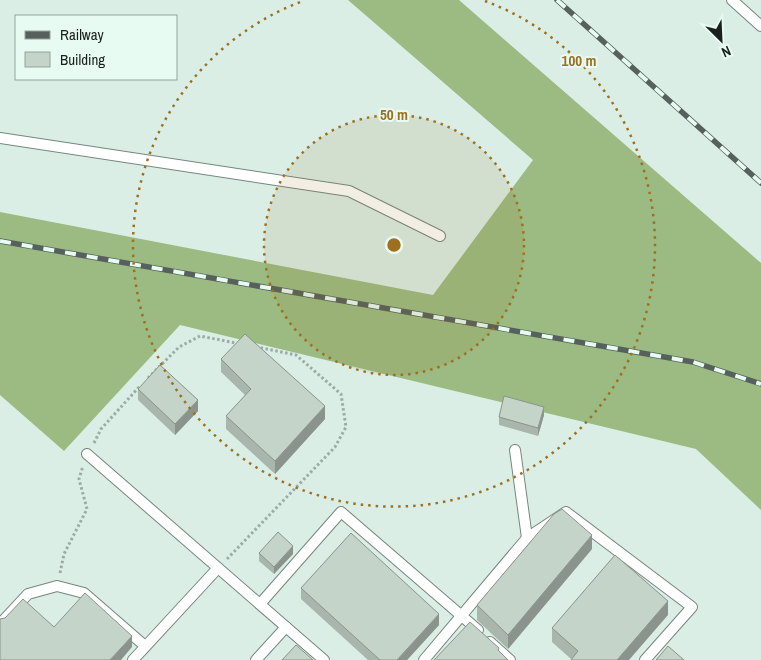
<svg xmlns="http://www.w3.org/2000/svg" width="761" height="660" viewBox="0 0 761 660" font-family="'Archivo Narrow',sans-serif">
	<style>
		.forest { fill: #9bbb82 }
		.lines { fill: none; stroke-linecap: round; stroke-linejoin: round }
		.lane-casing { stroke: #75867f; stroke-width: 12 }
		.path { stroke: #9caba5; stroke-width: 3; stroke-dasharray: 2.5 2.5; stroke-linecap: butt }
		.lane { stroke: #fff; stroke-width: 10 }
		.rail-casing { stroke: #56605c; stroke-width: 5.5 }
		.rail { stroke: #e8fbf3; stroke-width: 4; stroke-dasharray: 11; stroke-linecap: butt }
		.wall { fill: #a9b6ac }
		.shaded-wall { fill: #8a948c }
		.building { fill: #c5d4c8; stroke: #8a948c }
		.ring { fill: none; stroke: #9d7020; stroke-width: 2.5; stroke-dasharray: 2.5 5 }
		.centre { fill: #9d7020; stroke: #e8fbf3; stroke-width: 2.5 }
		.ring-label { font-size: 15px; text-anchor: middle; font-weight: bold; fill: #9d7020; stroke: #e8fbf3; stroke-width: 4; stroke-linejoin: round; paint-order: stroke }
	</style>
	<rect width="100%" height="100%" fill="#dbeee6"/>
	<!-- forest -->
	<polygon class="forest" points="348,0 459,0 761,263 761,510 696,449 180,325 64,451 0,395 0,212 433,295 533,160"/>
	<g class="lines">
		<defs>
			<g id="lane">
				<polyline points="732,0 761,26"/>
				<polyline points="0,138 349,191 440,236"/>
				<polyline points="515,450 527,538"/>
				<polyline points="87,454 286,627"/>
				<polyline points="260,604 341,512 478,630"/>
				<polyline points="0,624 28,594 57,586 84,593 145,646"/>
				<polyline points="490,642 510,660"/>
				<polyline points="133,660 218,568"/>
				<polyline points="256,660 286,627 324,660"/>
				<polyline points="424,660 527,538 566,512 692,607 645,660"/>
			</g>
		</defs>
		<!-- lane casing -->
		<use href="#lane" class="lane-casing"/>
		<!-- path -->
		<g class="path">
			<polyline points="148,378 179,347 200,336 241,344"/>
			<polyline points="94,443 101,429 140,386"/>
			<polyline points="227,559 335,447 346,427 341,394 296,355 257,347"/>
			<polyline points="60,573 64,554 87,509 79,479 83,466"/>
		</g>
		<!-- lane -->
		<use href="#lane" class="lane"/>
		<defs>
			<g id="rail">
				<polyline points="557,0 761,183"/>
				<polyline points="0,241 693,362 761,384"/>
			</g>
		</defs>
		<!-- rail casing -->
		<use href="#rail" class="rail-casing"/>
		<!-- rail -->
		<use href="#rail" class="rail"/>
	</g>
	<!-- wall -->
	<g class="wall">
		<polygon points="221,359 325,419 275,474 226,429 226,416 245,395 221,372"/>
		<polygon points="138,389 198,411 175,435 138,400"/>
		<polygon points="544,415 538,436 499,425 499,417"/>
		<polygon points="592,549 508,649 477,620 477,605"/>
		<polygon points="259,553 293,554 274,574 259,561"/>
		<polygon points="301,588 439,625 407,660 368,660 301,599"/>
		<polygon points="668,615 571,659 552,642 552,628"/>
	</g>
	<!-- shaded-wall -->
	<g class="shaded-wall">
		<polygon points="198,400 198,411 175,435 175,424"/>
		<polygon points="325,406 325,419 275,474 275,461"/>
		<polygon points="544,407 544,415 538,436 538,428"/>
		<polygon points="592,535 592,549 508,649 508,635"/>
		<polygon points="293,546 293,554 274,574 274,567"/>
		<polygon points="668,601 668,615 629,660 617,660"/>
		<polygon points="439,614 439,625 407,660 397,660"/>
		<polygon points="132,636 132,647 121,660 110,660"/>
	</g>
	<!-- building -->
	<g class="building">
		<polygon points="245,334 325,406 275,461 226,416 251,389 221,359"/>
		<polygon points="160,365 198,400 175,424 138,389"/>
		<polygon points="504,396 544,407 538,428 499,417"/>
		<polygon points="562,509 592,535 508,635 477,605 554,514"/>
		<polygon points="278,532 293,546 274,567 259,553"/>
		<polygon points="351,533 439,614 397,660 380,660 301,588"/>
		<polygon points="615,555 668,601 617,660 571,660 578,651 552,628"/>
		<polygon points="85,593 132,636 110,660 0,660 0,619 5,618 23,599 54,627"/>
		<polygon points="470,622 499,648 498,650 508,660 434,660"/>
		<polygon points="296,645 313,660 282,660"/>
		<polygon points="668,646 684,660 656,660"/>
	</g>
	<!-- distance rings -->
	<circle cx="394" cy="245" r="130" fill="#9d7020" fill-opacity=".12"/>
	<g class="ring">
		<circle cx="394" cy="245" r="130"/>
		<path d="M485 1A261 261 0 1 1 303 1"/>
	</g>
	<circle cx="394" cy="245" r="8" class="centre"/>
	<g class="ring-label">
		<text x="579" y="66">100 m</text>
		<text x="394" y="120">50 m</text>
	</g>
	<!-- legend -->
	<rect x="15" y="15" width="162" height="65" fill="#e8fbf3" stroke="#95a39d"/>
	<rect x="25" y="31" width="25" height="8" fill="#56605c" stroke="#95a39d"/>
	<text x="60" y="40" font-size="15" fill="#19201d">Railway</text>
	<rect x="25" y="52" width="25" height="15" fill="#c5d4c8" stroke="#95a39d"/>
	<text x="60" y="65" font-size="15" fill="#19201d">Building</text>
	<!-- north arrow -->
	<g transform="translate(721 40) rotate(156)" stroke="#e8fbf3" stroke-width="4" paint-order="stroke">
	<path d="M0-4L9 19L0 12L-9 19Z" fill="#19201d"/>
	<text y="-8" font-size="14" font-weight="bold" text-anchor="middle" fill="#19201d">N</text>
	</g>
</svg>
